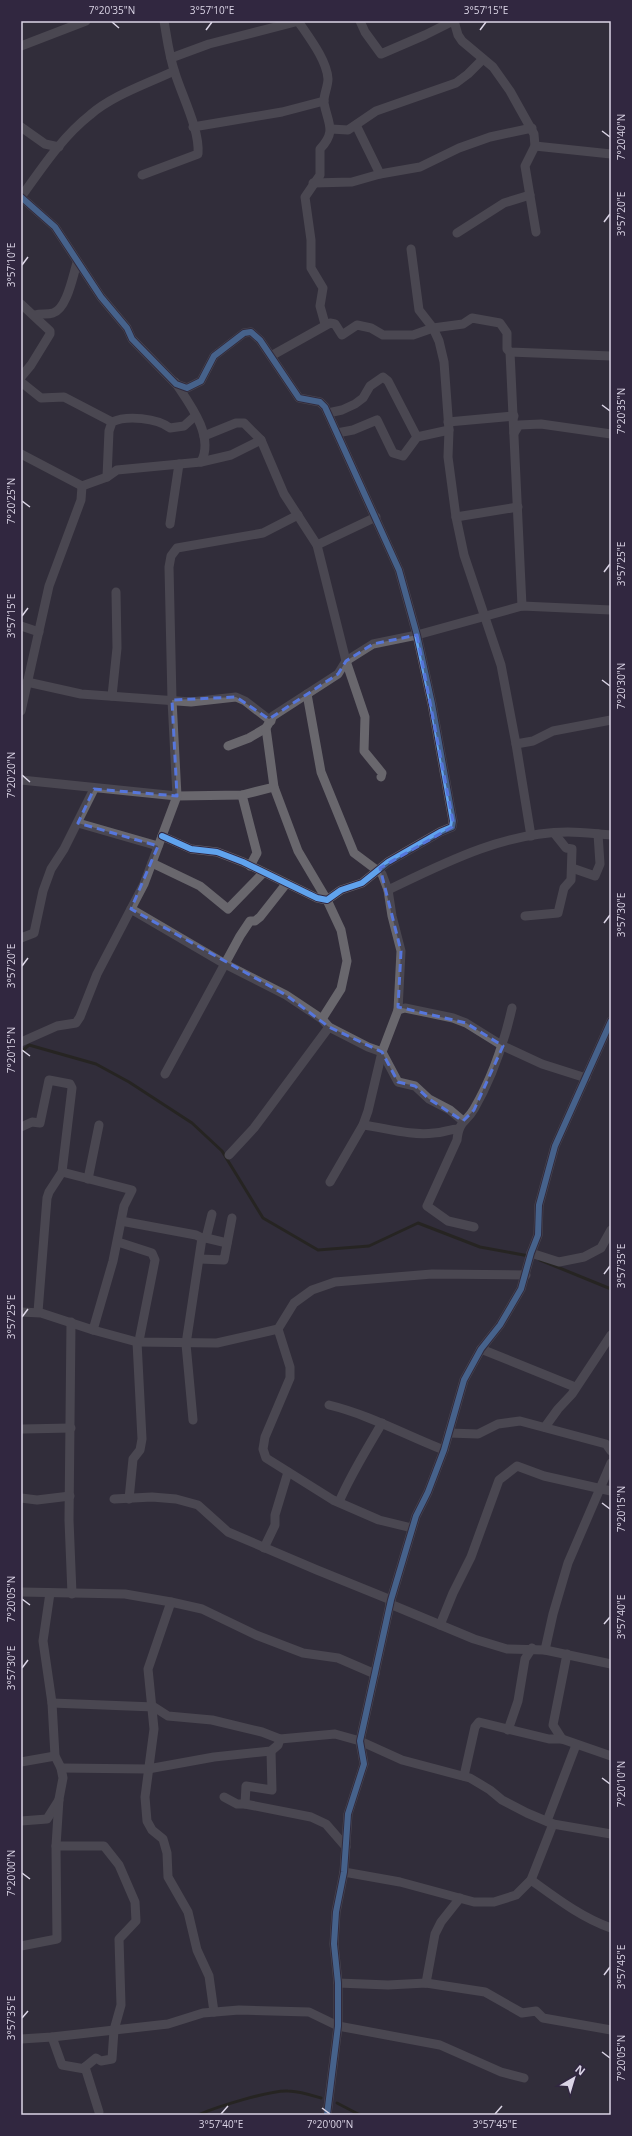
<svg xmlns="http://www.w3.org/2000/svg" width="632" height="2136" viewBox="0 0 632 2136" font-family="'Open Sans',sans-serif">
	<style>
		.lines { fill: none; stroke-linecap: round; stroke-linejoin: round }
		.stream { stroke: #191a06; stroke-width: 3 }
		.minor { stroke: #69676d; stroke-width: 9 }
		.cycleway-casing { stroke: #312740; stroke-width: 8 }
		.cycleway { stroke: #60a3ed; stroke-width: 6 }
		.marked { fill: none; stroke: #5676dc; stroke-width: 3; stroke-dasharray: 8 5; stroke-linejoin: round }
		.ticks { fill: none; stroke: #dbd5e6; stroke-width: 1.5 }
		.neatline { fill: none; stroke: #dbd5e6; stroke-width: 1.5 }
		.ticks-label { font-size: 10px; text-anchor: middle; fill: #dbd5e6 }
	</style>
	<rect width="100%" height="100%" fill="#322d3a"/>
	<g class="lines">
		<!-- stream -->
		<g class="stream">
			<polyline points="21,1052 29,1045 96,1064 129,1082 192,1123 222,1151 263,1218 318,1250 369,1246 418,1223 480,1247 529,1256"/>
			<polyline points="540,1260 611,1289"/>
			<polyline points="337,2103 360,2115"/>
			<path d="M198,2115c18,-8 72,-25 90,-24 11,0 23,4 33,7"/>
		</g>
		<!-- minor -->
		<g class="minor">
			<path d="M298,21c10,15 29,39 30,58 0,8 -5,17 -4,24 4,21 13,28 -4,46v26l-15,22 6,43v28l12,20 -3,18 5,18"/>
			<polyline points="360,21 365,32 381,54 425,35 453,21"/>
			<polyline points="454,21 458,35 462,41 493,67 510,91 534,134 535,146 525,166 536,232"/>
			<polyline points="21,46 86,21"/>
			<polyline points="171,58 209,44 299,21"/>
			<polyline points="356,125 380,174"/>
			<polyline points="21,127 45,144 59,147"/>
			<polyline points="193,127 282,112 324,101"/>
			<polyline points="331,129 348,130 376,111 456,83 468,74 483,59"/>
			<polyline points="535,146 611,154"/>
			<path d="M142,175l56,-21c2,-24 -16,-58 -23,-81 -6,-17 -8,-35 -11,-52"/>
			<polyline points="313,183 352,182 380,174 420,167 459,148 490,137 532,128"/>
			<polyline points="21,197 55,227 101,297 127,328 132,339 176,384 187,388 201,381 214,356 244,333 251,332 260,340 299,398 320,402 325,407 399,570 417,635 432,704 453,821 452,827 440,832 388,862 362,883 341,890 327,900 317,898 243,862 217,852 191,849 162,836"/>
			<path d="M21,197c21,-29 41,-60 69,-82 23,-20 57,-31 84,-44"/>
			<polyline points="457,233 504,203 530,195"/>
			<polyline points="411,249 419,310 433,328 439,341 444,362 449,430 448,457 456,517 464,555 501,665 516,744 531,836"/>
			<polyline points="21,304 50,331 50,334 31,365 21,377"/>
			<path d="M35,315c6,-2 12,0 18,-2 14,-4 20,-38 24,-50"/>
			<polyline points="510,352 522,606"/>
			<polyline points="271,356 330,323 335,324 342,335 357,325 371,328 383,335 413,335 433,328 463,324 472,318 500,323 507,333 507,349 510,352 611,356"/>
			<polyline points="21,382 41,398 64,397 112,422"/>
			<path d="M175,382c14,21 40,54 26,80"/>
			<polyline points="328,413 342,410 355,404 363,398 370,386 383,377 388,381 417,437"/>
			<polyline points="448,422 514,416"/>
			<polyline points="337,433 353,430 377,420 393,453 403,456 417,437 449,430"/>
			<polyline points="514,433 519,425 541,424 611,434"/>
			<polyline points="204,436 236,423 244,423 261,440 284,494 317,545 346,661 365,717 364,751 382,773 381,777"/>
			<polyline points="21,454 82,486 107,477 117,470 201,462 231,455 261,440"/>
			<path d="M107,477l2,-46 3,-9c15,-7 45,-4 58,6l14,-2 11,-10"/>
			<polyline points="456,517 518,507"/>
			<polyline points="170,524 179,464"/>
			<polyline points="317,545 376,517"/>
			<polyline points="21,626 39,632"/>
			<polyline points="27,682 81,694 191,702 236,697 245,701 271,721"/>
			<polyline points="307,694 321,772 354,853 382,874 388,890 392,916 401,951 398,1010 382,1052 368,1111 363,1125 330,1182"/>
			<polyline points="112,696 117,648 116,592"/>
			<polyline points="21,711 49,586 81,500 82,486"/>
			<polyline points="516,744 533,741 553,731 611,720"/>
			<polyline points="228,746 249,738 266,728"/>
			<polyline points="21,780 177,796 242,795 274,787"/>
			<polyline points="242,795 257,853 250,866"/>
			<polyline points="78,823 158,846"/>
			<polyline points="152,863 200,886 228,909 263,873"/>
			<polyline points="572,868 595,876 600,864 598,834"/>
			<path d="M388,890c56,-27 116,-58 180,-58 14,0 29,2 43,3"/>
			<polyline points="131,909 225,964 286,995 322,1019 329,1027 368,1047 382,1052 398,1082 415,1086 429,1099 450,1110 463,1121"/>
			<polyline points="525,916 558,913 564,888 571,880 572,849 566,848 554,833"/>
			<polyline points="21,938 34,933 43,891 51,869 64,849 94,789"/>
			<polyline points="398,1010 405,1008 453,1018 466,1023 503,1046 542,1064 586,1078"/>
			<polyline points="322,1019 341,989 347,961 341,930 327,900 298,851 274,787 266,728 273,716 338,674 346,661 373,644 417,635 522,606 611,610"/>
			<polyline points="21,1042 57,1026 76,1023 80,1017 97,974 144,884 177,796 172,700 169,567 171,556 177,548 263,533 298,515"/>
			<polyline points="165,1074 240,936 250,921 255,921 260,917 286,884"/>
			<path d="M363,1125c23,3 48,11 71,8 9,0 16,-4 24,-4"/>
			<polyline points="21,1127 32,1122 40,1123 49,1080 70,1084 72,1088 62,1172 49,1192 47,1198 38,1312"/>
			<polyline points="229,1155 254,1128 329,1027"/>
			<polyline points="62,1172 132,1190 124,1206 113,1261 93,1330"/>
			<polyline points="88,1179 99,1125"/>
			<polyline points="121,1221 196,1235 202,1238"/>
			<path d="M474,1227l-26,-6 -21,-15 30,-66c2,-20 9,-17 17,-31 18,-31 30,-66 38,-101"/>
			<polyline points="202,1238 206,1238 212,1214"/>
			<polyline points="206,1238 227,1243"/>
			<polyline points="118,1242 152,1253 155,1260 139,1341"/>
			<polyline points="531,1253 559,1262 584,1257 601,1248 611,1230"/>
			<polyline points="200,1259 224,1260 232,1218"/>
			<polyline points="21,1312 41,1313 93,1330 137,1342 217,1343 278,1329 294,1303 312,1290 335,1282 432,1274 526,1275"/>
			<polyline points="71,1322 69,1520 72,1594"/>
			<polyline points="278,1329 290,1367 290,1378 265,1437 263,1449 266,1458 333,1500 379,1520 412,1528"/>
			<polyline points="481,1349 575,1387"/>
			<path d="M329,1405c41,10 76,30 115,45"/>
			<polyline points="193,1420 186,1344 202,1238"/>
			<polyline points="545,1427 558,1409 572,1394 611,1335"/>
			<polyline points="23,1429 71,1428"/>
			<polyline points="449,1433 478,1434 498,1424 520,1421 606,1444 611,1451"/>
			<polyline points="21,1498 37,1500 70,1496"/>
			<polyline points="114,1499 152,1497 176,1499 198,1505 228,1532 317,1570 391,1600"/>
			<polyline points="129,1499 133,1459 140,1450 142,1439 137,1342"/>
			<path d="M339,1502c12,-28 28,-53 43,-79"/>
			<polyline points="264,1548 275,1525 275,1515 288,1472"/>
			<polyline points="21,1592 125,1594 171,1602 202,1609 256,1635 303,1653 338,1658 375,1674"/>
			<polyline points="171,1602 148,1669 154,1729 145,1797 147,1821 152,1830 163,1839 167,1853 168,1877 188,1912 197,1950 209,1976 214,2012"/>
			<polyline points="390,1604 474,1639 507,1649 545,1650 611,1664"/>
			<polyline points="440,1625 453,1593 471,1557 499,1480 517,1466 544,1476 611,1491"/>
			<polyline points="545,1650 553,1614 568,1563 611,1463"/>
			<polyline points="52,1703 154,1707 168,1716 212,1720 262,1732 280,1739 335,1734 360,1741 402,1760 470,1778 490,1790 502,1800 527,1813 553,1824 611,1834"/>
			<polyline points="508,1730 518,1701 525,1659 532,1648"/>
			<polyline points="562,1739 553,1725 567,1654"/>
			<polyline points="21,1762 55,1756"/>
			<polyline points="61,1768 148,1769 214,1757 271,1751 278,1745 280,1739"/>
			<polyline points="464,1776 475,1727 479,1722 549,1739 562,1739 611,1756"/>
			<polyline points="224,1797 237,1804 245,1804 311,1817 326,1824 346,1847"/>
			<polyline points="245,1804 246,1786 272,1790 271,1751"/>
			<polyline points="21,1821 47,1819 59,1800"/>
			<polyline points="547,1821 576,1745"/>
			<polyline points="56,1846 104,1846 119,1865 135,1902 136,1921 119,1939 121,2005 114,2030 112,2059 101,2061 96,2058 85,2067 99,2112"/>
			<polyline points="344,1872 400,1882 474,1902 494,1902 516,1895 531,1880 553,1824"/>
			<path d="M531,1880c25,18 51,38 80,48"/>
			<polyline points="21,1946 57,1939 56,1846 59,1799 63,1778 61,1768 55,1756 52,1703 43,1641 50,1593"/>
			<polyline points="338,1983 388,1985 426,1983 485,1992 522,2013 536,2011 543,2018 611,2030"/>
			<polyline points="426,1983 435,1934 441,1922 460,1898"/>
			<polyline points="52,2037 62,2065 85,2069 85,2067"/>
			<polyline points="21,2039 52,2037 168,2024 203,2013 239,2010 309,2012 338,2026 440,2045 501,2072 524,2078"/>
			<polyline points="327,2115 338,2026 338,1983 334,1944 336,1912 344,1872 348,1814 364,1764 360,1741 391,1600 416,1516 428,1492 444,1450 464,1380 481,1349 500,1325 521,1289 531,1253 538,1235 539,1205 555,1146 611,1021"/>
		</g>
		<defs>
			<g id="cycleway">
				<polyline points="21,197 55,227 101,297 127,328 132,339 176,384 187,388 201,381 214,356 244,333 251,332 260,340 299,398 320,402 325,407 399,570 417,635 432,704 453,821 452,827 440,832 388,862 362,883 341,890 327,900 317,898 243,862 217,852 191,849 162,836"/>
				<polyline points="327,2115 338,2026 338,1983 334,1944 336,1912 344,1872 348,1814 364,1764 360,1741 391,1600 416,1516 428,1492 444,1450 464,1380 481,1349 500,1325 521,1289 531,1253 538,1235 539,1205 555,1146 611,1021"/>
			</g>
		</defs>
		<!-- cycleway casing -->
		<use href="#cycleway" class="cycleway-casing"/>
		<!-- cycleway -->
		<use href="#cycleway" class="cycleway"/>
	</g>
	<!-- marked area -->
	<path d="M0 0H632V2136H0ZM417,635l36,186 -1,6 -72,41 21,83 -3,56 68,16 37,23 -29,64 -11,11 -34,-22 -14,-13 -17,-4 -16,-30 -53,-25 -43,-32 -155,-86 27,-63 -80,-23 16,-34 83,7 -5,-96 64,-3 33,22 69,-45 8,-13 27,-17z" fill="#322d3a" fill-opacity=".55" fill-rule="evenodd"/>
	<path class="marked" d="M417,635l36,186 -1,6 -72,41 21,83 -3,56 68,16 37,23 -29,64 -11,11 -34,-22 -14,-13 -17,-4 -16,-30 -53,-25 -43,-32 -155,-86 27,-63 -80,-23 16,-34 83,7 -5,-96 64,-3 33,22 69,-45 8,-13 27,-17z"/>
	<!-- ticks -->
	<path class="ticks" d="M112,22l7,6M206,30l6,-8M480,30l6,-8M602,131l8,6M604,222l6,-8M22,265l6,-8M602,405l8,6M22,501l8,6M604,572l6,-8M22,616l6,-8M602,680l8,6M22,775l8,7M604,923l6,-8M22,966l6,-8M22,1050l8,6M604,1274l6,-8M22,1317l6,-8M602,1503l8,6M22,1599l8,6M604,1624l6,-7M22,1668l6,-8M602,1778l8,6M22,1873l8,6M604,1975l6,-8M22,2018l6,-7M602,2052l8,6M322,2108l8,6M221,2114l7,-8M495,2114l7,-8"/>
	<!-- border -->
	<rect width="632" height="2136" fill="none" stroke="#312740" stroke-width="44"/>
	<!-- north arrow -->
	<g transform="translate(574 2078) rotate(38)" stroke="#312740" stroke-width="3" paint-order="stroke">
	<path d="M0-3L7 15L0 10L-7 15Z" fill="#dbd5e6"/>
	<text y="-6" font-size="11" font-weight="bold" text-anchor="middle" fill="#dbd5e6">N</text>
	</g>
	<rect x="22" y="22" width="588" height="2092" class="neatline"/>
	<g class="ticks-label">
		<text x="112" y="14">7°20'35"N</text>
		<text x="212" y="14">3°57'10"E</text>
		<text x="486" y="14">3°57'15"E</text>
		<text transform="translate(621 137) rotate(-90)" y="4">7°20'40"N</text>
		<text transform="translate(621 214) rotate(-90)" y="4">3°57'20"E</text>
		<text transform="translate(11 265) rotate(-90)" y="4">3°57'10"E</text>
		<text transform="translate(621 411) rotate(-90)" y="4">7°20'35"N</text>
		<text transform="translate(11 501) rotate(-90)" y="4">7°20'25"N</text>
		<text transform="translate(621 564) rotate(-90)" y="4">3°57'25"E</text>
		<text transform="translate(11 616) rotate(-90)" y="4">3°57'15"E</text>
		<text transform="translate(621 686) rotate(-90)" y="4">7°20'30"N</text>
		<text transform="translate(11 775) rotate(-90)" y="4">7°20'20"N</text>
		<text transform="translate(621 915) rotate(-90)" y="4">3°57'30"E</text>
		<text transform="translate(11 966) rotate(-90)" y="4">3°57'20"E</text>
		<text transform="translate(11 1050) rotate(-90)" y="4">7°20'15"N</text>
		<text transform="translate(621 1266) rotate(-90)" y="4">3°57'35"E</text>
		<text transform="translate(11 1317) rotate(-90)" y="4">3°57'25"E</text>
		<text transform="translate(621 1509) rotate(-90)" y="4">7°20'15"N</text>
		<text transform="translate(11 1599) rotate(-90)" y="4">7°20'05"N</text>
		<text transform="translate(621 1617) rotate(-90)" y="4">3°57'40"E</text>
		<text transform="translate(11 1668) rotate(-90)" y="4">3°57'30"E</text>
		<text transform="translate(621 1784) rotate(-90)" y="4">7°20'10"N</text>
		<text transform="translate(11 1873) rotate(-90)" y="4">7°20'00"N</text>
		<text transform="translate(621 1967) rotate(-90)" y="4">3°57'45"E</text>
		<text transform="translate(11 2018) rotate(-90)" y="4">3°57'35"E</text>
		<text transform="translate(621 2058) rotate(-90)" y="4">7°20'05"N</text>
		<text x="221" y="2128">3°57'40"E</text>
		<text x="330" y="2128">7°20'00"N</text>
		<text x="495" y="2128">3°57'45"E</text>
	</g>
</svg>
